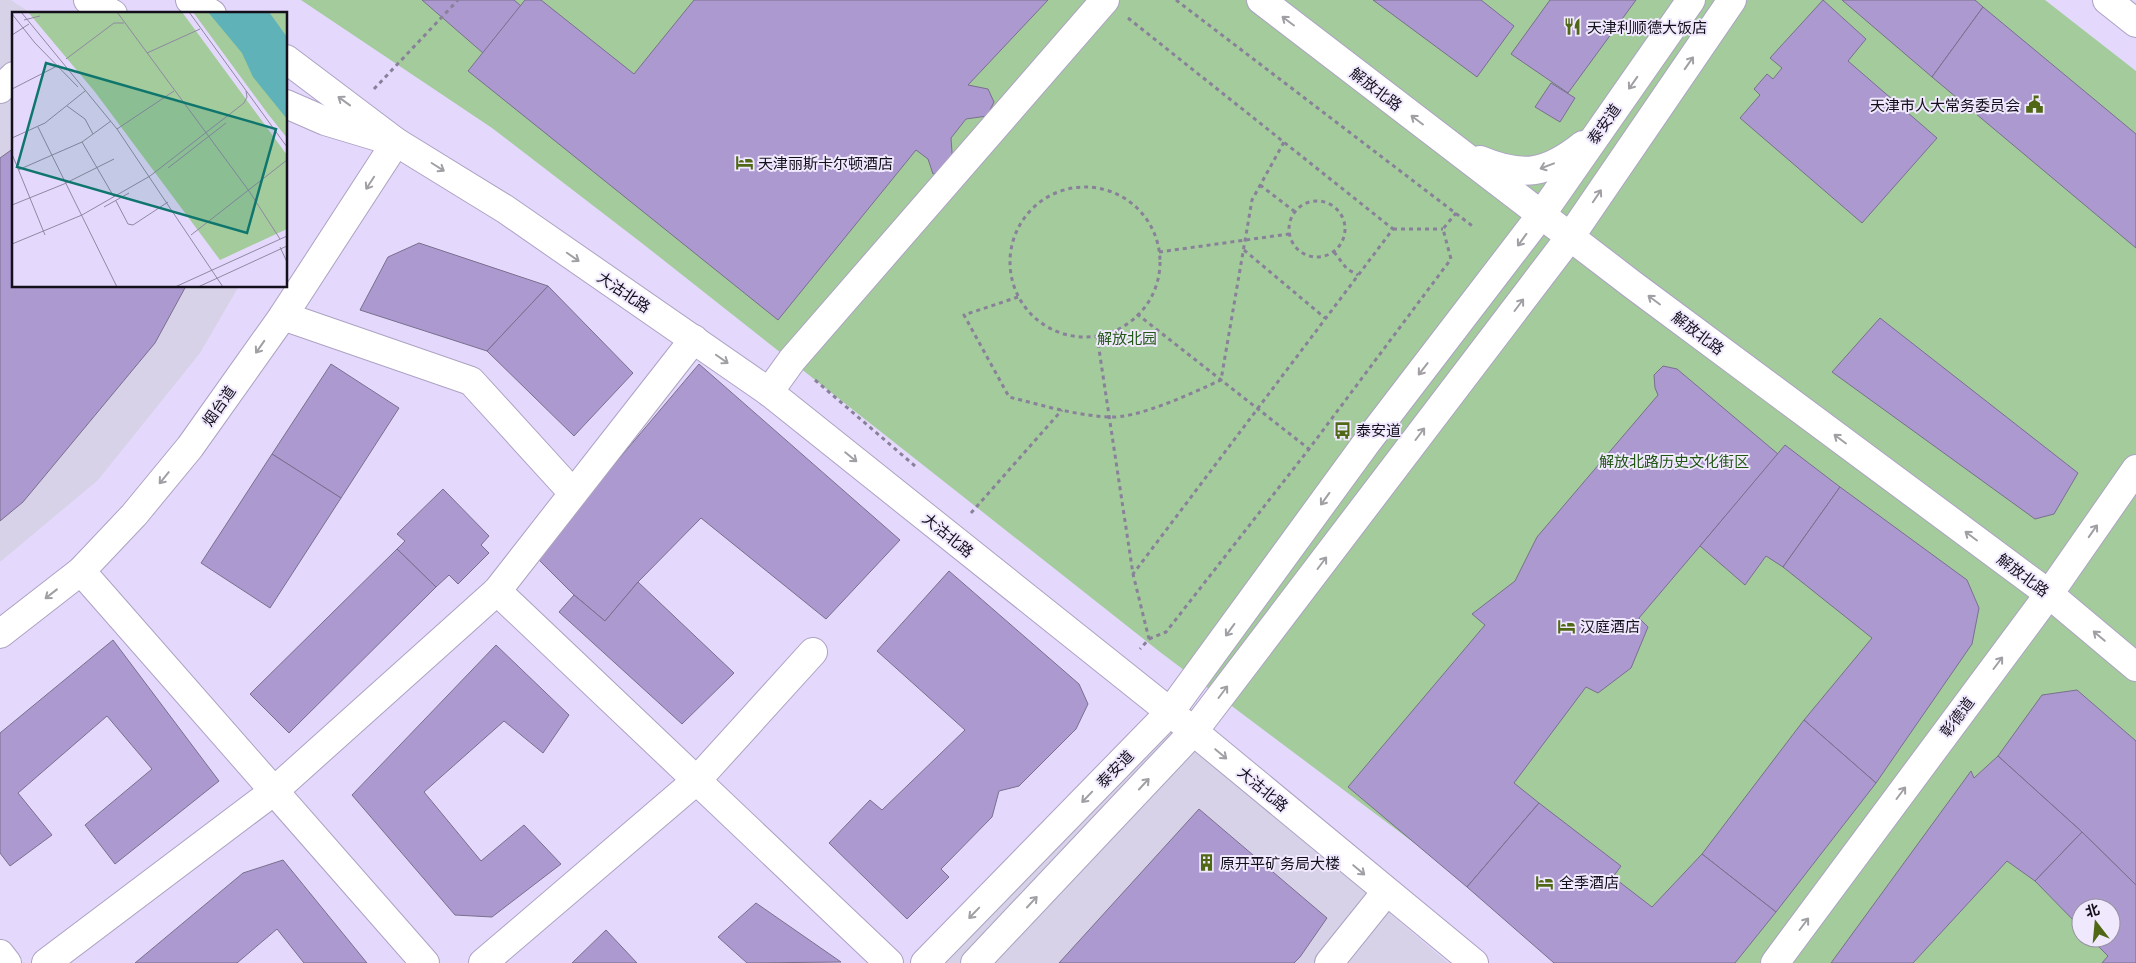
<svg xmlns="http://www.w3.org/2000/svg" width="2136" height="963" viewBox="0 0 2136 963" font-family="'Asap Condensed','Noto Sans SC',sans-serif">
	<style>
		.commercial { fill: #d7d2e8 }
		.green { fill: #a3cb9b; fill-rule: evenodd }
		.building { fill: #ac99d0; stroke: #796f8d }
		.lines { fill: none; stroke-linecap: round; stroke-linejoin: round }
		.minor-casing { stroke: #ada2c3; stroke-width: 30 }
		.tertiary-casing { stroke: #ada2c3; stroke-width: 30 }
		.secondary-casing { stroke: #ada2c3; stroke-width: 30 }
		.path { stroke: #89819a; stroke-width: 3; stroke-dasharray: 4 4; stroke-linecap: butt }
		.minor { stroke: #fff; stroke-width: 28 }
		.tertiary { stroke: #fff; stroke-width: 28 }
		.secondary { stroke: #fff; stroke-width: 28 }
		.oneway { stroke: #a19fa4 }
		.labels { text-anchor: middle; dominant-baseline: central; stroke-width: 4; stroke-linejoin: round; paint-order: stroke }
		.poi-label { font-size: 15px; fill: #130f1b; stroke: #f0e9fe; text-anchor: start }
		.street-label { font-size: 15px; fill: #130f1b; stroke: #f0e9fe }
		.park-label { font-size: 15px; fill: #215615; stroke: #f0e9fe }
		.inset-river { fill: none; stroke: #5fb2b8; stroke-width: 2.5 }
		.inset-road { fill: none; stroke: #9088a2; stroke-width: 1 }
		.view { fill: #0f766e; fill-opacity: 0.15; stroke: #0f766e; stroke-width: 2.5 }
		.inset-edge { fill: none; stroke: #130f1b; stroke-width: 2.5 }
	</style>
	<rect width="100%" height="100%" fill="#e4d9fc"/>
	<!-- commercial -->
	<g class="commercial">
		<polygon points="0,0 11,0 32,14 14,14 14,286 239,286 200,353 98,480 0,562"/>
		<polygon points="1173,728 1448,963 944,963"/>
	</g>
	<!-- green -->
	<path class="green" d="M301,0h1744l91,71v892h-562l-414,-311 -517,-408 -151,-116zM2081,908h30v30h-30z"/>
	<!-- building -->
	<g class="building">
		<polygon points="422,0 514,0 521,6 483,53"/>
		<polygon points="525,0 541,0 634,74 694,0 1048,0 968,85 988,89 994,102 987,116 966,119 951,138 953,167 933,174 928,159 916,150 778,320 468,71"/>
		<polygon points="1373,0 1481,0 1514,26 1477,77"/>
		<polygon points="1550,0 1636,0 1568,93 1511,54"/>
		<polygon points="1823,0 1866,39 1848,61 1937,138 1862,223 1740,118 1760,95 1754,89 1767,74 1773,79 1782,68 1770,58"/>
		<polygon points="1842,0 1975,0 1983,7 1932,77"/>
		<polygon points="1983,7 2136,134 2136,248 1932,77"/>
		<polygon points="1551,83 1575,98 1560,122 1535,107"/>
		<polygon points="14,148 14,286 186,286 155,343 23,502 0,521 0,158"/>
		<polygon points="419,243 548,286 487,351 360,310 388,257"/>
		<polygon points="548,286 633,373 574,436 487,351"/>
		<polygon points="1880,318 2078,473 2054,514 2035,519 1832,372"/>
		<polygon points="331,364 399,408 341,498 272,454"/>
		<polygon points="699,364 900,540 826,619 701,518 638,582 605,621 574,595 536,557"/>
		<polygon points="1663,366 1677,369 1778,454 1639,618 1648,627 1631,668 1598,693 1586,687 1514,783 1539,803 1467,887 1348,787 1485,625 1472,614 1515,581 1537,537 1658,395 1655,388 1654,375"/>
		<polygon points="1785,445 1840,487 1783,567 1766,556 1745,585 1700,546"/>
		<polygon points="272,454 341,498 270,608 201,563"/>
		<polygon points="1840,487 1967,580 1979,608 1972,644 1876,783 1804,720 1872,638 1783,567"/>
		<polygon points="443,489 489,536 481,545 489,553 458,584 449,575 436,587 397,549 405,541 397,534"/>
		<polygon points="397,549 436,587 289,733 250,694"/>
		<polygon points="949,571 1079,684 1088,704 1076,729 1019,786 999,791 992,817 941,869 949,877 907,919 829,843 870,800 882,810 965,730 877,651"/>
		<polygon points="638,582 734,673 682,724 559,612 574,595 605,621"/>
		<polygon points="113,640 219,781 115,864 85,825 152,769 107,716 18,793 52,835 10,866 0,853 0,733"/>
		<polygon points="496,645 569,715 543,753 504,721 424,792 481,861 524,825 561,864 492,917 455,915 352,795"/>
		<polygon points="2077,690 2136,741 2136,885 2082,832 1998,756 2042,695"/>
		<polygon points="1804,720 1876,783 1776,912 1702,854"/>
		<polygon points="1998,756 2082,832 2035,881 2007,861 1913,963 1831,963 1971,771 1974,778"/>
		<polygon points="1539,803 1621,866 1613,877 1652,907 1702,854 1776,912 1735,963 1554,963 1467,887"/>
		<polygon points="1199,809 1327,918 1300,957 1294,963 1059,963"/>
		<polygon points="2082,832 2136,885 2136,963 2102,963 2108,956 2090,938 2111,938 2111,908 2081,908 2081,928 2035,881"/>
		<polygon points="283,860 367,963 304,963 277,929 237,963 135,963 243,873"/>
		<polygon points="756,903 841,962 747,963 718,937"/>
		<polygon points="606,930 637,963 572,963"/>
	</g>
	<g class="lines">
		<defs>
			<g id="minor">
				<polyline points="0,89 14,76"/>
				<polyline points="283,316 471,381 573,493"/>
				<polyline points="769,392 792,360 1105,0"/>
				<polyline points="81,571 425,963"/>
				<polyline points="497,591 889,963"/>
				<polyline points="0,634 81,571 134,515 190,447 283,316 396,142"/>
				<polyline points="0,954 7,963"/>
				<polyline points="46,963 274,791 497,591 694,339"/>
				<polyline points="483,963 697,780 813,652"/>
				<polyline points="1329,963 1386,892"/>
				<polyline points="1775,963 2049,594 2136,469"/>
			</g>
			<g id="tertiary">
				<polyline points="1261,0 1633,285 2049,594 2136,667"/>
				<polyline points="2107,0 2136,23"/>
				<path d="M1480,160c43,18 67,14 103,-15"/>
				<polyline points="925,963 1170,712 1367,442 1541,215 1691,0"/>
				<polyline points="975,963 1194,731 1570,237 1732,0"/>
			</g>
			<g id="secondary">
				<polyline points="88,0 113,14"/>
				<polyline points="190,0 212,14"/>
				<polyline points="286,59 396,142 505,209 769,392 1170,712 1474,963"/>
				<polyline points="286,104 325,121 385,139"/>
			</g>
		</defs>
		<!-- minor casing -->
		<use href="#minor" class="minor-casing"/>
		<!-- tertiary casing -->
		<use href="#tertiary" class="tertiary-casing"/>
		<!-- secondary casing -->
		<use href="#secondary" class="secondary-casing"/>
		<!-- path -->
		<g class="path">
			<polyline points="1176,0 1475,228"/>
			<polyline points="1128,18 1393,229 1133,574"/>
			<polyline points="374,89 458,0"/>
			<polyline points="1260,185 1294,211"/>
			<circle cx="1085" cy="262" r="75"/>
			<circle cx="1317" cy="229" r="28"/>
			<polyline points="1393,229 1443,229"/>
			<polyline points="1244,250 1325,318"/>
			<polyline points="1159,252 1289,234"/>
			<polyline points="1334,252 1347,269 1358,275"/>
			<path d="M1018,297l-54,18 45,82c32,8 65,18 99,20 30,2 84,-24 113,-37l31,-180 32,-58"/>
			<polyline points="1137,314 1309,449"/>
			<polyline points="1097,336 1133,574 1149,639 1140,649"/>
			<polyline points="815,380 915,466"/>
			<polyline points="971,513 1062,410"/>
			<polyline points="1149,639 1166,632 1309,449 1451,259 1443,229 1456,213"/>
		</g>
		<!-- minor -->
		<use href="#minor" class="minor"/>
		<!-- tertiary -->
		<use href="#tertiary" class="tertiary"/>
		<!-- secondary -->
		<use href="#secondary" class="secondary"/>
	</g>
	<!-- one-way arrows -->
	<defs><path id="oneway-shaft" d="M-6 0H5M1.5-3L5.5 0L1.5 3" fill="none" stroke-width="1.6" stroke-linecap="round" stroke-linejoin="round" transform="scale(1.25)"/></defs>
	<g class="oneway">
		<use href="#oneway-shaft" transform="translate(1288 21) rotate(-143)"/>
		<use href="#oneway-shaft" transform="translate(1689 63) rotate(-55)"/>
		<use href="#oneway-shaft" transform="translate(1633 83) rotate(125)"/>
		<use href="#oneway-shaft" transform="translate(344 101) rotate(-144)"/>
		<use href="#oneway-shaft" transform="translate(1417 120) rotate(-143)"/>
		<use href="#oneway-shaft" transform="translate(1547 166) rotate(159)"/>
		<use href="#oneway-shaft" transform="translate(438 167) rotate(32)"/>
		<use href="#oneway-shaft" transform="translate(370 183) rotate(123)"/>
		<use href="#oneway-shaft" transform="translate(1597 196) rotate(-56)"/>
		<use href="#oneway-shaft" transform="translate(1522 240) rotate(126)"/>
		<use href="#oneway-shaft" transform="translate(573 257) rotate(35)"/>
		<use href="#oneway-shaft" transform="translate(1654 300) rotate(-143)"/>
		<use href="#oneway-shaft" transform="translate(1519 305) rotate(-53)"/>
		<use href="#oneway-shaft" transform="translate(260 347) rotate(125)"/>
		<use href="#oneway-shaft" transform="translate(722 359) rotate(35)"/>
		<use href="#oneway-shaft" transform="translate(1423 369) rotate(128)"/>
		<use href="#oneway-shaft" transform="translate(1420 434) rotate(-53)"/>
		<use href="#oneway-shaft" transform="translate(1840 439) rotate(-143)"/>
		<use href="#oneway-shaft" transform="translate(851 457) rotate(39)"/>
		<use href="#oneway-shaft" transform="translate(164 478) rotate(129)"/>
		<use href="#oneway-shaft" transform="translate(1325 499) rotate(126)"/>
		<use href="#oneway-shaft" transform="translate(2093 531) rotate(-55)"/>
		<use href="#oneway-shaft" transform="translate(1971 536) rotate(-143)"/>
		<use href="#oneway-shaft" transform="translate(1322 563) rotate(-53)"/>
		<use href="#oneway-shaft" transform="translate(51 594) rotate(142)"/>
		<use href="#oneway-shaft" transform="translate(1230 630) rotate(126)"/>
		<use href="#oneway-shaft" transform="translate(2099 636) rotate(-140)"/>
		<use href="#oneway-shaft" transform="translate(1998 663) rotate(-53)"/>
		<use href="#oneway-shaft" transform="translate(1223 692) rotate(-53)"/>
		<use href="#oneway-shaft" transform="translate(1221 754) rotate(40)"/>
		<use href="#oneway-shaft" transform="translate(1144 784) rotate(-47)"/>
		<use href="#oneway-shaft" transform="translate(1901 793) rotate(-53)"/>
		<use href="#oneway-shaft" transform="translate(1087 797) rotate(134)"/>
		<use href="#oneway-shaft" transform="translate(1359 870) rotate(40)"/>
		<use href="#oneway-shaft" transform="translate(1032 902) rotate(-47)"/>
		<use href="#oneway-shaft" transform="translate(974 913) rotate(134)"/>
		<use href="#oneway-shaft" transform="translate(1804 924) rotate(-53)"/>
	</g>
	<!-- icons -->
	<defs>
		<symbol id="restaurant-bare" viewBox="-9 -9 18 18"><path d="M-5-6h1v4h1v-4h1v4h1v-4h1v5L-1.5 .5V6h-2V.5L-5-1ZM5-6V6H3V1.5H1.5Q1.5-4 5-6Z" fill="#506716" stroke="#f0e9fe" stroke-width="2.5" paint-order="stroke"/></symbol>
		<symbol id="civic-bare" viewBox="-9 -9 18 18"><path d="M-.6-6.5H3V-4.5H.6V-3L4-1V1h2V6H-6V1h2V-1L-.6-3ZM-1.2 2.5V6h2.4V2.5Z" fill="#506716" stroke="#f0e9fe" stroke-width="2.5" paint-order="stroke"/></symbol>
		<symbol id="hotel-bare" viewBox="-9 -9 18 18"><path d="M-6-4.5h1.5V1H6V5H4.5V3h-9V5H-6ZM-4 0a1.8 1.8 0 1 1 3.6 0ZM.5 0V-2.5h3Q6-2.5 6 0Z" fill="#506716" stroke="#f0e9fe" stroke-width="2.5" paint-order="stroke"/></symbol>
		<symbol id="bus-bare" viewBox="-9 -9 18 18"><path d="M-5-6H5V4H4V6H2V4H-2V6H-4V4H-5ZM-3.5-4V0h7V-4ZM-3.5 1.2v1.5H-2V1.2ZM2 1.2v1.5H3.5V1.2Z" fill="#506716" stroke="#f0e9fe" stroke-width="2.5" paint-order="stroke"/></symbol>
		<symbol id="building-bare" viewBox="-9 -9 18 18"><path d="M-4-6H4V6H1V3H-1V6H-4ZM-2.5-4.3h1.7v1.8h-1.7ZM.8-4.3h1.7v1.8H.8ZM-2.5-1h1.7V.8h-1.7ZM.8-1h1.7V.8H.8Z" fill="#506716" stroke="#f0e9fe" stroke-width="2.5" paint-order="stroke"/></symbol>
	</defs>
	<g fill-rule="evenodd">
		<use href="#restaurant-bare" x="1560" y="14" width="25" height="25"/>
		<use href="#civic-bare" x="2022" y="92" width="25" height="25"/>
		<use href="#hotel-bare" x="732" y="150" width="25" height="25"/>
		<use href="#bus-bare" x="1330" y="418" width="25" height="25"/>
		<use href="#hotel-bare" x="1554" y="614" width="25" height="25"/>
		<use href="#building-bare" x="1194" y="850" width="25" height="25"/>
		<use href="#hotel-bare" x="1532" y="870" width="25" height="25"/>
	</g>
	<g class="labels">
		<!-- poi labels -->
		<g class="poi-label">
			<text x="1587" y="27">天津利顺德大饭店</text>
			<text x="2020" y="105" text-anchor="end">天津市人大常务委员会</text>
			<text x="758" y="163">天津丽斯卡尔顿酒店</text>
			<text x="1356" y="430">泰安道</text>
			<text x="1580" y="626">汉庭酒店</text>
			<text x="1220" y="863">原开平矿务局大楼</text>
			<text x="1559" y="882">全季酒店</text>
		</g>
		<!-- street labels -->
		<g class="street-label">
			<text transform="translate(1376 89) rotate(37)">解放北路</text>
			<text transform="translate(1604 124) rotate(-55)">泰安道</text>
			<text transform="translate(624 292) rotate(34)">大沽北路</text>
			<text transform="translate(1698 333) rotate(37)">解放北路</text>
			<text transform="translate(219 406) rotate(-55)">烟台道</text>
			<text transform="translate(948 535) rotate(39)">大沽北路</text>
			<text transform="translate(2023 575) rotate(37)">解放北路</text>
			<text transform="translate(1957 717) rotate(-53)">彰德道</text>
			<text transform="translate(1115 769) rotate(-46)">泰安道</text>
			<text transform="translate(1263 789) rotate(40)">大沽北路</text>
		</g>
		<!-- park labels -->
		<g class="park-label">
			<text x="1127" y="338">解放北园</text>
			<text x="1674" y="461">解放北路历史文化街区</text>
		</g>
	</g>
	<!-- overview -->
	<g transform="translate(12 12)">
		<rect width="275" height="275" fill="#e4d9fc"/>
		<path d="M16,0h154l105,143v74l-67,31 -125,-168zM181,0h94v126l-19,-24z" fill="#a3cb9b"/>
		<path d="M196,0h61l18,25v82l-34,-42 -11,-24z" fill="#5fb2b8"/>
		<path class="inset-river" d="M231,0l44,58"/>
		<path class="inset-road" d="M9,0l96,117 106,158M105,0l132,179 31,48M177,0l98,135M0,2l23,29 43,44M12,8l16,-4M0,23l17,-11M135,41l53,-24M54,47l48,-36h10M0,77l47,-24M55,94l18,13 8,15M26,115l79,160M105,117l57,-38M0,126l33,-15 40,-32M70,130l32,55M0,142l33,81M156,156l58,-45M6,158l64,-28 29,-21M104,189l12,23 5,1 35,-23M0,193l52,-21 50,-25M92,195l25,-14M179,223l96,-75M0,232l70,-29 68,-39 94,-73 3,-6 -1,-6M268,235l7,15M163,275l112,-51M186,275l89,-41"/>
		<path class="view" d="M34,51l230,66 -29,104 -230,-66z"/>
		<rect width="275" height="275" class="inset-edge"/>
	</g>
	<!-- north arrow -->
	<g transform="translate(2096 923) rotate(344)"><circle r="24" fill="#f0e9fe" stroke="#9892a3"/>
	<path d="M0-4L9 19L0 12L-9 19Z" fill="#506716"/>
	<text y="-8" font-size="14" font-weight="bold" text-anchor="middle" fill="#130f1b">北</text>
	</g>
</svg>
